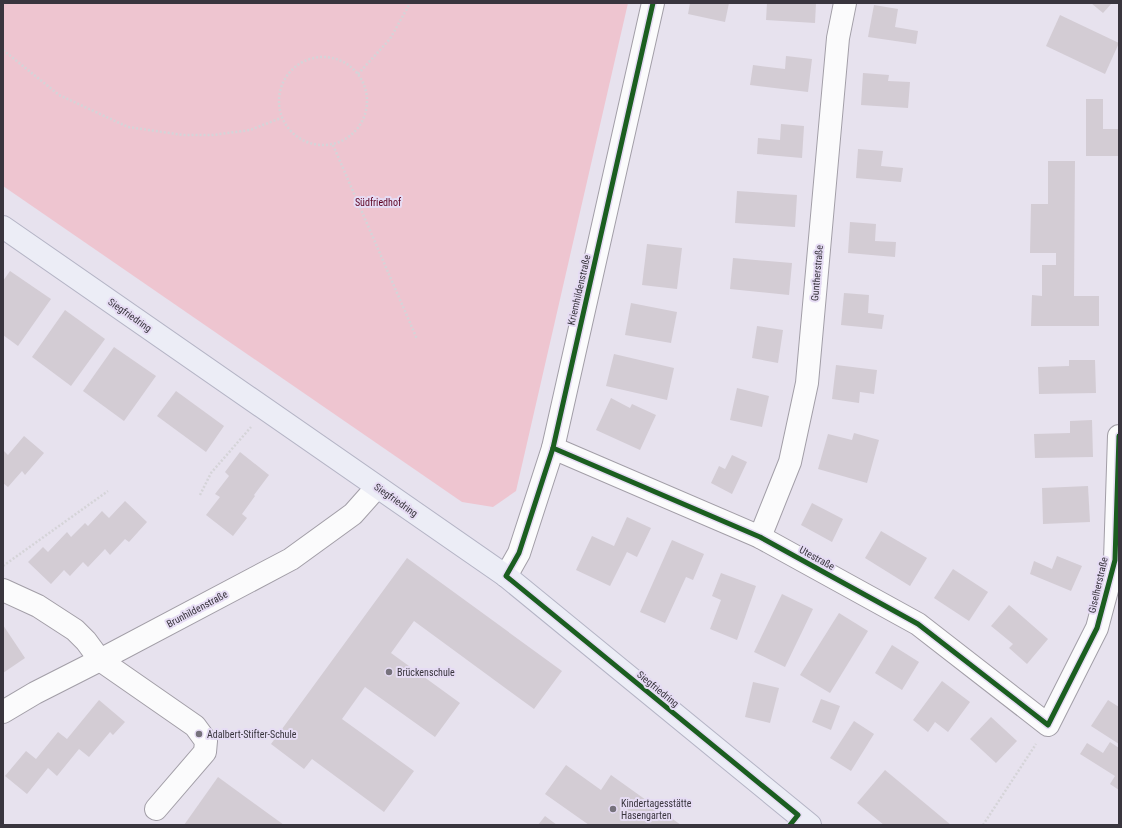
<svg xmlns="http://www.w3.org/2000/svg" width="1122" height="828" viewBox="0 0 1122 828" font-family="'Roboto Condensed',sans-serif">
	<style>
		.green { fill: #eec5d0 }
		.building { fill: #d3ccd4 }
		.lines { fill: none; stroke-linecap: round; stroke-linejoin: round }
		.minor-casing { stroke: #a29ea7; stroke-width: 24 }
		.major-casing { stroke: #b4b4c5; stroke-width: 24 }
		.path { stroke: #d5d4d8; stroke-width: 2.5; stroke-dasharray: 2 2; stroke-linecap: butt }
		.minor { stroke: #fbfbfc; stroke-width: 22 }
		.major { stroke: #ecedf6; stroke-width: 22 }
		.cycleway-casing { stroke: #e6dcf4; stroke-width: 8 }
		.cycleway { stroke: #1b5e20; stroke-width: 5 }
		.poi-dot { fill: #76727c; stroke: #e6dcf4; stroke-width: 1.5 }
		.labels { text-anchor: middle; dominant-baseline: central; stroke-width: 4; stroke-linejoin: round; paint-order: stroke }
		.park-label { font-size: 10px; fill: #5c0221; stroke: #e6dcf4 }
		.street-label { font-size: 10px; fill: #39353e; stroke: #e6dcf4 }
		.poi-label { font-size: 10px; fill: #39353e; stroke: #e6dcf4; text-anchor: start }
	</style>
	<rect width="100%" height="100%" fill="#e7e2ee"/>
	<!-- green -->
	<polygon class="green" points="3,3 628,3 516,491 493,507 462,502 3,186"/>
	<!-- building -->
	<g class="building">
		<polygon points="690,3 729,3 725,22 688,14"/>
		<polygon points="767,3 816,3 815,23 766,20"/>
		<polygon points="1091,3 1112,3 1103,13"/>
		<polygon points="874,5 898,9 895,27 918,31 916,44 868,37"/>
		<polygon points="1060,15 1119,43 1105,74 1046,46"/>
		<polygon points="786,56 812,59 808,92 750,85 753,65 785,69"/>
		<polygon points="863,73 889,75 888,81 910,82 908,108 861,105"/>
		<polygon points="1086,99 1103,99 1103,129 1118,129 1118,156 1086,156"/>
		<polygon points="781,124 804,126 802,158 757,154 758,138 780,140"/>
		<polygon points="858,149 883,151 881,166 903,168 901,182 856,178"/>
		<polygon points="1048,161 1075,161 1074,296 1099,296 1099,326 1031,326 1032,295 1042,296 1042,265 1056,265 1056,253 1030,253 1031,204 1048,204"/>
		<polygon points="737,191 797,195 795,227 735,223"/>
		<polygon points="850,222 876,224 875,241 896,242 895,257 848,253"/>
		<polygon points="647,244 682,248 677,289 642,285"/>
		<polygon points="733,258 792,263 789,295 730,289"/>
		<polygon points="10,271 51,299 18,346 3,335 3,281"/>
		<polygon points="844,293 869,295 868,313 884,315 882,329 841,325"/>
		<polygon points="631,303 677,312 671,343 625,335"/>
		<polygon points="65,310 105,339 71,386 32,357"/>
		<polygon points="757,326 783,330 778,363 752,358"/>
		<polygon points="114,347 156,376 124,421 83,391"/>
		<polygon points="614,354 674,368 667,400 606,386"/>
		<polygon points="1069,360 1095,360 1096,393 1039,394 1038,367 1069,366"/>
		<polygon points="836,365 877,370 874,394 860,392 859,403 832,399"/>
		<polygon points="737,388 769,396 762,427 730,420"/>
		<polygon points="176,391 224,426 206,452 157,416"/>
		<polygon points="611,398 630,408 632,404 656,415 640,450 596,430"/>
		<polygon points="1092,420 1093,457 1035,458 1034,434 1070,433 1070,421"/>
		<polygon points="854,433 879,440 867,483 818,469 828,434 852,440"/>
		<polygon points="24,436 44,453 25,475 22,471 8,487 3,483 3,450 8,455"/>
		<polygon points="240,452 269,475 254,495 255,496 242,514 247,518 233,536 206,515 220,497 215,494 229,476 225,472"/>
		<polygon points="732,455 747,462 732,494 711,483 719,466 725,469"/>
		<polygon points="1088,486 1090,522 1043,524 1042,488"/>
		<polygon points="125,501 147,522 129,542 125,539 110,555 105,549 88,567 83,562 70,576 64,570 51,584 28,562 43,547 48,552 67,532 71,537 85,523 88,526 102,511 109,518"/>
		<polygon points="812,503 843,519 832,542 801,525"/>
		<polygon points="627,517 651,528 637,557 627,552 610,586 576,570 592,536 614,546"/>
		<polygon points="881,531 927,558 910,586 865,558"/>
		<polygon points="672,540 704,554 693,580 686,577 665,623 640,612"/>
		<polygon points="1057,556 1082,566 1071,591 1030,574 1034,561 1052,569"/>
		<polygon points="407,558 562,671 534,709 414,621 391,653 460,703 435,737 365,687 342,719 414,771 384,812 312,759 304,769 271,744"/>
		<polygon points="953,569 988,592 969,621 934,598"/>
		<polygon points="721,573 756,586 737,640 710,629 721,600 712,596"/>
		<polygon points="782,594 813,609 785,667 754,652"/>
		<polygon points="1009,605 1048,639 1027,664 1009,648 1013,644 991,626"/>
		<polygon points="839,613 868,631 830,693 800,675"/>
		<polygon points="3,625 25,658 3,673"/>
		<polygon points="892,645 919,662 902,690 875,673"/>
		<polygon points="942,681 970,702 948,732 935,722 928,732 913,720"/>
		<polygon points="753,682 779,688 770,723 745,717"/>
		<polygon points="821,699 840,706 831,730 812,722"/>
		<polygon points="99,700 125,722 113,735 110,732 89,757 79,749 57,776 48,768 27,794 5,776 26,751 36,759 58,732 67,739"/>
		<polygon points="1108,700 1119,707 1119,744 1091,726"/>
		<polygon points="991,717 1017,741 996,763 970,739"/>
		<polygon points="854,721 874,734 851,771 830,758"/>
		<polygon points="1110,742 1119,748 1119,790 1110,784 1115,776 1080,754 1087,743 1103,753"/>
		<polygon points="566,765 601,790 611,775 681,825 589,825 545,794"/>
		<polygon points="885,770 951,825 884,825 857,803"/>
		<polygon points="218,777 284,825 184,825"/>
		<polygon points="545,816 557,825 538,825"/>
	</g>
	<g class="lines">
		<defs>
			<g id="minor">
				<polyline points="553,448 760,537 918,624 1048,725 1097,628 1115,560 1119,436"/>
				<polyline points="760,537 790,462 807,383 838,38 845,3"/>
				<polyline points="506,576 519,553 553,448 653,3"/>
				<polyline points="3,590 38,606 75,630 86,641 100,660 195,726 206,741 205,752 156,809"/>
				<polyline points="3,712 35,693 100,660 291,559 353,514 377,487"/>
			</g>
			<polyline id="major" points="3,227 506,576 810,825"/>
		</defs>
		<!-- minor casing -->
		<use href="#minor" class="minor-casing"/>
		<!-- major casing -->
		<use href="#major" class="major-casing"/>
		<!-- path -->
		<g class="path">
			<polyline points="3,50 59,95 128,127 183,135 213,135 250,130 281,118"/>
			<circle cx="323" cy="101" r="44"/>
			<polyline points="358,74 390,39 410,3"/>
			<polyline points="333,145 417,339"/>
			<polyline points="200,495 211,473 251,427"/>
			<polyline points="3,566 108,491"/>
			<polyline points="983,825 1036,744"/>
		</g>
		<!-- minor -->
		<use href="#minor" class="minor"/>
		<!-- major -->
		<use href="#major" class="major"/>
		<defs>
			<g id="cycleway">
				<polyline points="653,3 553,448 519,553 506,576 798,815 790,825"/>
				<polyline points="553,448 760,537 918,624 1048,725 1097,628 1115,560 1119,436"/>
			</g>
		</defs>
		<!-- cycleway casing -->
		<use href="#cycleway" class="cycleway-casing"/>
		<!-- cycleway -->
		<use href="#cycleway" class="cycleway"/>
	</g>
	<!-- markers -->
	<g class="poi-dot">
		<circle cx="389" cy="672" r="4"/>
		<circle cx="199" cy="734" r="4"/>
		<circle cx="613" cy="809" r="4"/>
	</g>
	<g class="labels">
		<!-- park labels -->
		<g class="park-label">
			<text x="378" y="202">Südfriedhof</text>
		</g>
		<!-- street labels -->
		<g class="street-label">
			<text transform="translate(817 273) rotate(-85)">Guntherstraße</text>
			<text transform="translate(579 290) rotate(-77)">Kriemhildenstraße</text>
			<text transform="translate(130 315) rotate(35)">Siegfriedring</text>
			<text transform="translate(396 500) rotate(35)">Siegfriedring</text>
			<text transform="translate(817 558) rotate(29)">Utestraße</text>
			<text transform="translate(1098 585) rotate(-77)">Giselherstraße</text>
			<text transform="translate(197 609) rotate(-28)">Brunhildenstraße</text>
			<text transform="translate(658 689) rotate(39)">Siegfriedring</text>
		</g>
		<!-- poi labels -->
		<g class="poi-label">
			<text x="397" y="672">Brückenschule</text>
			<text x="207" y="734">Adalbert-Stifter-Schule</text>
			<text x="621" y="803">Kindertagesstätte<tspan x="621" dy="12">Hasengarten</tspan></text>
		</g>
	</g>
	<!-- border -->
	<rect width="1122" height="828" fill="none" stroke="#39353e" stroke-width="8"/>
</svg>
